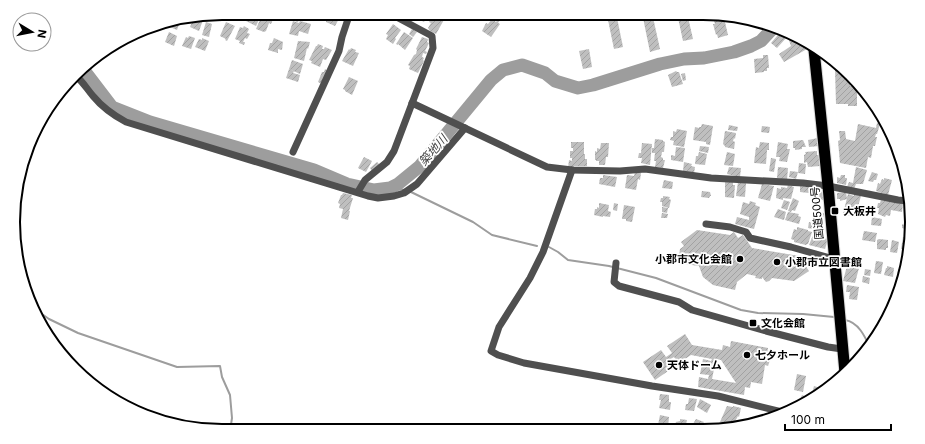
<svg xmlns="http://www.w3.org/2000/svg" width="925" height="444" viewBox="0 0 925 444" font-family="Inter,'Noto Sans JP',sans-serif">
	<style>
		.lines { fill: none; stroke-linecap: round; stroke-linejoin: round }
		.stream { stroke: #9d9d9d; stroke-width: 2 }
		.river { stroke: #9d9d9d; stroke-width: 13 }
		.building { fill: url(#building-hatch); fill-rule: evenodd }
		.highway-casing { stroke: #dbdbdb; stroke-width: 13 }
		.minor { stroke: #4f4f4f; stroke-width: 7 }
		.highway { stroke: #000; stroke-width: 11 }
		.poi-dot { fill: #000; stroke: #fff; stroke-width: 1.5 }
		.labels { text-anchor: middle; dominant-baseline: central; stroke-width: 3.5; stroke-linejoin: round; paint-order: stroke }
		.poi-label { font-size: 11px; font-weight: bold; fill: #000; stroke: #fff; text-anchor: start }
		.street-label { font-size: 11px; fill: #000; stroke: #fff }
		.water-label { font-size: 12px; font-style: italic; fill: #3e3e3e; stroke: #fff }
		.rim { fill: none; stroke: #000; stroke-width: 2 }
	</style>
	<defs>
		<pattern id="building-hatch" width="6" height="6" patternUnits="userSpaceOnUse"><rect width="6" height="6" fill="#bfbfbf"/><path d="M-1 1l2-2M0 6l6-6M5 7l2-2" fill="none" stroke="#a2a2a2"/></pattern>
	</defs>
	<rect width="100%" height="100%" fill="#fff"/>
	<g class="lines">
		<!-- stream -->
		<g class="stream">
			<polyline points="390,188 405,190"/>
			<polyline points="411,192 473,222 492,235 537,246"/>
			<polyline points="549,247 558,252 568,260 609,266 656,278 741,310 758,313 803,314 834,317"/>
			<polyline points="32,307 49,319 78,333 177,367 220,366 222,377 230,395 232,418 230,431"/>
			<path d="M845,320c13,2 20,16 25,28"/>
		</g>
		<!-- river -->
		<polyline class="river" points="83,69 112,107 150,122 314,170 347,184 374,190 390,188 398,184 420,166 491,80 503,70 522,65 545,73 555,81 578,88 593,85 660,64 684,59 704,58 734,52 751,46 761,41 774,27"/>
	</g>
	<!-- building -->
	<g class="building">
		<polygon points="220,13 217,19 211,17 210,19 207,18 207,19 202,17"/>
		<polygon points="237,13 262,13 256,26 236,16"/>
		<polygon points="263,13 274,17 271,24 269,23 266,31 264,32 256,29"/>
		<polygon points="295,13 305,15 303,21 299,19 298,22 292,20"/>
		<polygon points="310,13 320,13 316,21 308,17"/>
		<polygon points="328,13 338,13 341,15 335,26 326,22"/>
		<polygon points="420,13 428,14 424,22 417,18"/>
		<polygon points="494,13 505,13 498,23 500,24 491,37 482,31 486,23 488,24 492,19 496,22 500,17"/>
		<polygon points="616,13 623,47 614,49 607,15"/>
		<polygon points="642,13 652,13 660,49 650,52"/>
		<polygon points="677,13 687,13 693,39 683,41"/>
		<polygon points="434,14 445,18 436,34 430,31 428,28 431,23 429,22"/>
		<polygon points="196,18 203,20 199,31 190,27 193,20 195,21"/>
		<polygon points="724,18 728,35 718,38 717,34 716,35 713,24 715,24 714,21"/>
		<polygon points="176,21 180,22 177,30 170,27 171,23 168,22"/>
		<polygon points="293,21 299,23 300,21 311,24 308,34 299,31 298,36 289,34"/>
		<polygon points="206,22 212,24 209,37 202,35"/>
		<polygon points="226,22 235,26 227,41 225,40 226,39 220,36"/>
		<polygon points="393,24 401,30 395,38 396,39 393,44 386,39 388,35 386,34"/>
		<polygon points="244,26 249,29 247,33 250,34 247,39 245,38 243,42 245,42 244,45 239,43 240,41 235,39 240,27 243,28"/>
		<polygon points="412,29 417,32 413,37 409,34"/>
		<polygon points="783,29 788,32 785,35 787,37 777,48 771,43"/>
		<polygon points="169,32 177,36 174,46 165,42"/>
		<polygon points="404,32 413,38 405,50 398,44 398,45 396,44"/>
		<polygon points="789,33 804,43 807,49 784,62 779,54 791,46 787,35"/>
		<polygon points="189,36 195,38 191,49 182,46 186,37 188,38"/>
		<polygon points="422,37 428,39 427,42 429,43 425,51 427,52 426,54 423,53 422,57 424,58 423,60 424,61 418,73 409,69 410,66 408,65 414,55 416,54 417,50 416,49"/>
		<polygon points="202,38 209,41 205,51 195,47 199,39 202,40"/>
		<polygon points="274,38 283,42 282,50 278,49 278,53 268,50 270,43 272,43"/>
		<polygon points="298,41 310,42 308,49 307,48 304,61 294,58"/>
		<polygon points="318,44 323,46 322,49 324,49 325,47 332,50 326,60 323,59 320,67 311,63 312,61 309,60 316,46 317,46"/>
		<polygon points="351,48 356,50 355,52 359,53 353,66 342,61 349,49 350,50"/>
		<polygon points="589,49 592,67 583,69 579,51"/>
		<polygon points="763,55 768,55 769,68 767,68 767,71 764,71 764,72 755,73 754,59 763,58"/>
		<polygon points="292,60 303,64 300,74 289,69"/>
		<polygon points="289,69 294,71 293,73 300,75 298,82 286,78"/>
		<polygon points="325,69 328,71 324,85 318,82 322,72 324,72"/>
		<polygon points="835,70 844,70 851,74 838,75 851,75 853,78 853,80 850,80 850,86 857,86 857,106 848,106 848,104 836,104"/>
		<polygon points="676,71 677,72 679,72 683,84 672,87 668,75"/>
		<polygon points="685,73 686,80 683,81 681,74"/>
		<polygon points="349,77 358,81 352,95 345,91 345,90 343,89"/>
		<polygon points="877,123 880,124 877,134 876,134 875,137 877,137 875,146 873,146 871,158 868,157 866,168 840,163 838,141 840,140 839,131 845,131 846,139 855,141 858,124 876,128"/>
		<polygon points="702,124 713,126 710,145 706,144 706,142 693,140 695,127 699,128 699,127 701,127"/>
		<polygon points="729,125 738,127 737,131 728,130"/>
		<polygon points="762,126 770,127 769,133 761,132"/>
		<polygon points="677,129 687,131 684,147 673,145 674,141 670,140 671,137 673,137 673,131 676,132"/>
		<polygon points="725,131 736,133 735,139 734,138 733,141 735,142 734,149 725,147 725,146 723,144"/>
		<polygon points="818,138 819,146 809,147 808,140"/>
		<polygon points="655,139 663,140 663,141 665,142 664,152 662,152 661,157 663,158 663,160 665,160 663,168 655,167 656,161 654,161 655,153 652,153 652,148 654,148"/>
		<polygon points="803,140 806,147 802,147 802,149 795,150 795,148 793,148 793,141"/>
		<polygon points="571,142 584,142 584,154 585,154 585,159 587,159 587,166 574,166 574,168 568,168 569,160 572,161 572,158 570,158 570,151 573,151 573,148 571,148"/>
		<polygon points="760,142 769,143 769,150 767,150 766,164 754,163 756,147 759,148"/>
		<polygon points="778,142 788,144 787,149 790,149 787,162 779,161 780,157 776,157"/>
		<polygon points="601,143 609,143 608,157 606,157 605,165 599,165 599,161 596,161 596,160 595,160 595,151 597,152 597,148 600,149"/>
		<polygon points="642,143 652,144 650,165 641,163 642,158 638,158 639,153 641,153"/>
		<polygon points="700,146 709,147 708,153 699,151"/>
		<polygon points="676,147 685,148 683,162 671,160 671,155 675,156"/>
		<polygon points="817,151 817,155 819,155 820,166 808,167 807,162 804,163 804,155 806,154 805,152"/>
		<polygon points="699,152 707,154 705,165 695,164 696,156 698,156"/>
		<polygon points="727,152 735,154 733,166 724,165"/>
		<polygon points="364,157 372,161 366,172 358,168"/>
		<polygon points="771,158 776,159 774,172 769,171"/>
		<polygon points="377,162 380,165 372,171 370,168"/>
		<polygon points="684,162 692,164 691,166 695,167 694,173 683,171"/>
		<polygon points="799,163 806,164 805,174 798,173"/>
		<polygon points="729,167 741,168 740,177 727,174"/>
		<polygon points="778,167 788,168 787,180 777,178"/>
		<polygon points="856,167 867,170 863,184 856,184 854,189 847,187 849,182 853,183"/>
		<polygon points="790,171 798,172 796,179 789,177"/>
		<polygon points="635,172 641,173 640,180 638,179 636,190 625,188 627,175 634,176"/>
		<polygon points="872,172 878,174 876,180 874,180 873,182 868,181"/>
		<polygon points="603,175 617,177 615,187 599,184 600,178 603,178"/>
		<polygon points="841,175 845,175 845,178 847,178 846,185 837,183 837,177 840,178"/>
		<polygon points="884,178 892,180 888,195 876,191 878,183 880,184 882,179 884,180"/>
		<polygon points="664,180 673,182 672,189 662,188"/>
		<polygon points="725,182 733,182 733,185 735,185 734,198 725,197"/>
		<polygon points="738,182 746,183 745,197 736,196"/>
		<polygon points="762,184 774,186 770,201 758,198"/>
		<polygon points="788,185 794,187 791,199 783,198 783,200 776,198 777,188 781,189 781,187 787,188"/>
		<polygon points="800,186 809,187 809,191 810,187 815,188 815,186 819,187 817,200 820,200 819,204 811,203 812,196 809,195 809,193 800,192"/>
		<polygon points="702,191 710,192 711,196 710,196 709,198 701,197"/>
		<polygon points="819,191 824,192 823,200 818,199"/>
		<polygon points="846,192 847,199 840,201 840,199 837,199 837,193"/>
		<polygon points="343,193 352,195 351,198 353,198 349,211 350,211 348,220 341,218 343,209 339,208 340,204 338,203 341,195 342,195"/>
		<polygon points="848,194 854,196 854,194 861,196 855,217 843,214"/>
		<polygon points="663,196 670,197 669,199 671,200 669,208 662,206 662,202 660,202 661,198 663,198"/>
		<polygon points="793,198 799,201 795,211 792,210 791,212 788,211"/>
		<polygon points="784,200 790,202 787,210 781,208"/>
		<polygon points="881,200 903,203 902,212 891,210 890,216 886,215 885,217 878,214 879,208 877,208 878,203 880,203"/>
		<polygon points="750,201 756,203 755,205 760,207 754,229 735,224 737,217 749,220 749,217 740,214 743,202 749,204"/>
		<polygon points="599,203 609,205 608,211 611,212 610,217 603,216 603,217 594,215 595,209 597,209 597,207 599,208"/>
		<polygon points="614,203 618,204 617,211 613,210"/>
		<polygon points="624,205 635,207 632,222 626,221 626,219 622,219"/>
		<polygon points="662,207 668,208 667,213 662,212"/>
		<polygon points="778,209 786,212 784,220 774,217"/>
		<polygon points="814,211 824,213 822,225 820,225 819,230 808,228 809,222 812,223"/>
		<polygon points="788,212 799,214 798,216 801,217 799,224 785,220"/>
		<polygon points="662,213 668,214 667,218 661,218"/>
		<polygon points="872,217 882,219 881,226 871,225"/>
		<polygon points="905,223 912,224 910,234 905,233 905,229 902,228 902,224 904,225"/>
		<polygon points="797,227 808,230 808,231 812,232 808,244 807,244 806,245 794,242 794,240 791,239 794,229 797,230"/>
		<polygon points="697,230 730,235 734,232 738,238 743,235 752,248 799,256 809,271 794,281 772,278 769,281 766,282 762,277 762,279 755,278 756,276 747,274 737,282 735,290 713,285 703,277 699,266 678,263 680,249 684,246 681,242"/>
		<polygon points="864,231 877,233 875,242 862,240"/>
		<polygon points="813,235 828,239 825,249 809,245"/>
		<polygon points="903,237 909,238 907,250 901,249"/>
		<polygon points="879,239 888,240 888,248 886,248 886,250 877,249 877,240"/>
		<polygon points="892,240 899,242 897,253 890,252"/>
		<polygon points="876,261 883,262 881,274 874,273"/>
		<polygon points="847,266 859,268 855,283 843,281"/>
		<polygon points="887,266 894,268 893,277 884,275 886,268 887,268"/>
		<polygon points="900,268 903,268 901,279 897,278 898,269 900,270"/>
		<polygon points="865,269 871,270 870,276 864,275"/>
		<polygon points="863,276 870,278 869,284 862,282"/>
		<polygon points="847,285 859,287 857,300 849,299 850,292 846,292"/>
		<path d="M685,334l7,11 30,5 1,-5 7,2 1,-6 37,7 -2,11 4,1 -2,6 -3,-1 -3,19 -11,-2 -1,6 -5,-1 -1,8 -46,-8 1,-10 9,2 1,-4 -9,-1 3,-15 8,2 1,-2 -21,-4 -12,8 -5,-6 -5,3 5,7 -19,13 -12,-18 18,-12 5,7 6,-4 -5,-7zM716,359l5,1 15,23 -24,-4z"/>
		<polygon points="797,374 806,376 803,392 794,390"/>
		<polygon points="814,386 827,390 813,398 811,397"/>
		<polygon points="660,394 669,395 669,402 671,402 670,410 659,408 661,400 659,400"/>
		<polygon points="802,395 807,397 805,402 803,404 799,402"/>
		<polygon points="689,398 697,399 694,411 685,410 686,404 688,404"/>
		<polygon points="700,399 711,405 707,413 697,407"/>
		<polygon points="727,406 733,407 733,406 741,408 739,417 738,416 732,427 720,422"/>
		<polygon points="765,414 772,417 772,418 763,420"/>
		<polygon points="660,415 669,417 668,428 660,427 660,425 658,425"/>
		<polygon points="680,419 687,420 685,429 674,429 676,422 680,421"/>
		<polygon points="696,419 704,422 700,429 690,429"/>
	</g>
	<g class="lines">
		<defs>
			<polyline id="highway" points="814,50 828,186 845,373"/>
		</defs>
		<!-- highway casing -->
		<use href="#highway" class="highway-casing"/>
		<!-- minor -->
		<g class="minor">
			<path d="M76,76c7,6 11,13 17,20 9,11 20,19 33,26l242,74 10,2 16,-2 10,-3 13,-9 48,-56"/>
			<polyline points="412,103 547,167 572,170 620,171 645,169 711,178 803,183 828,186 898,200 908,201"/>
			<polyline points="293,152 339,51 342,37 350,13"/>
			<polyline points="572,170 543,252 530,278 499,327 491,351 498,355 524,363 652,386 718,396 786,413"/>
			<polyline points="359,190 365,180 387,162 394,151 433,48 432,36 389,13"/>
			<polyline points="706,224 730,227 746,232 750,238 791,247 834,259"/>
			<polyline points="616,263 614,282 619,286 679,302 692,310 766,331 828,347 842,349"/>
		</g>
		<!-- highway -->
		<use href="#highway" class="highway"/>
	</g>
	<!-- markers -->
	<g class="poi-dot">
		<rect x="831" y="207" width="8" height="8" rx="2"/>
		<circle cx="740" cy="259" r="4"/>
		<circle cx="777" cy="262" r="4"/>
		<rect x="749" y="319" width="8" height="8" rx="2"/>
		<circle cx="747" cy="355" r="4"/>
		<circle cx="659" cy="365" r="4"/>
	</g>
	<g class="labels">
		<!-- poi labels -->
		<g class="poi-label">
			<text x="843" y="211">大板井</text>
			<text x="732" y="259" text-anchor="end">小郡市文化会館</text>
			<text x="785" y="262">小郡市立図書館</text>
			<text x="761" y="323">文化会館</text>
			<text x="755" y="355">七夕ホール</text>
			<text x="667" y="365">天体ドーム</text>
		</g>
		<!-- street labels -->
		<g class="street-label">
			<text transform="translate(817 213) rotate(-95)">国道500号</text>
		</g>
		<!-- water labels -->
		<g class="water-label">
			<text transform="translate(433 150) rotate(-49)">築地川</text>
		</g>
	</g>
	<!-- crop -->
	<path d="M0 0H925V444H0ZM222 20H703A202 202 0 0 1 905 222V222A202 202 0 0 1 703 424H222A202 202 0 0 1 20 222V222A202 202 0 0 1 222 20Z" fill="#fff" fill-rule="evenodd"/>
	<path class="rim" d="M222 20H703A202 202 0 0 1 905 222V222A202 202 0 0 1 703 424H222A202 202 0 0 1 20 222V222A202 202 0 0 1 222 20Z"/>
	<!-- north arrow -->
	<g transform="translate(32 32) rotate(100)"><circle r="19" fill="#ffffff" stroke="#999999"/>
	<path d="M0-3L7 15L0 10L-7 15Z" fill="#000000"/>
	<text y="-6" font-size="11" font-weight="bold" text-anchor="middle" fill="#000000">N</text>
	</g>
	<!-- scale -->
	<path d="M785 424v6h106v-6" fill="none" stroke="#000000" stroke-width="2"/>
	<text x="791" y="424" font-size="12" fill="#000000" stroke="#ffffff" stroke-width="3" paint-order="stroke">100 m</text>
</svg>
